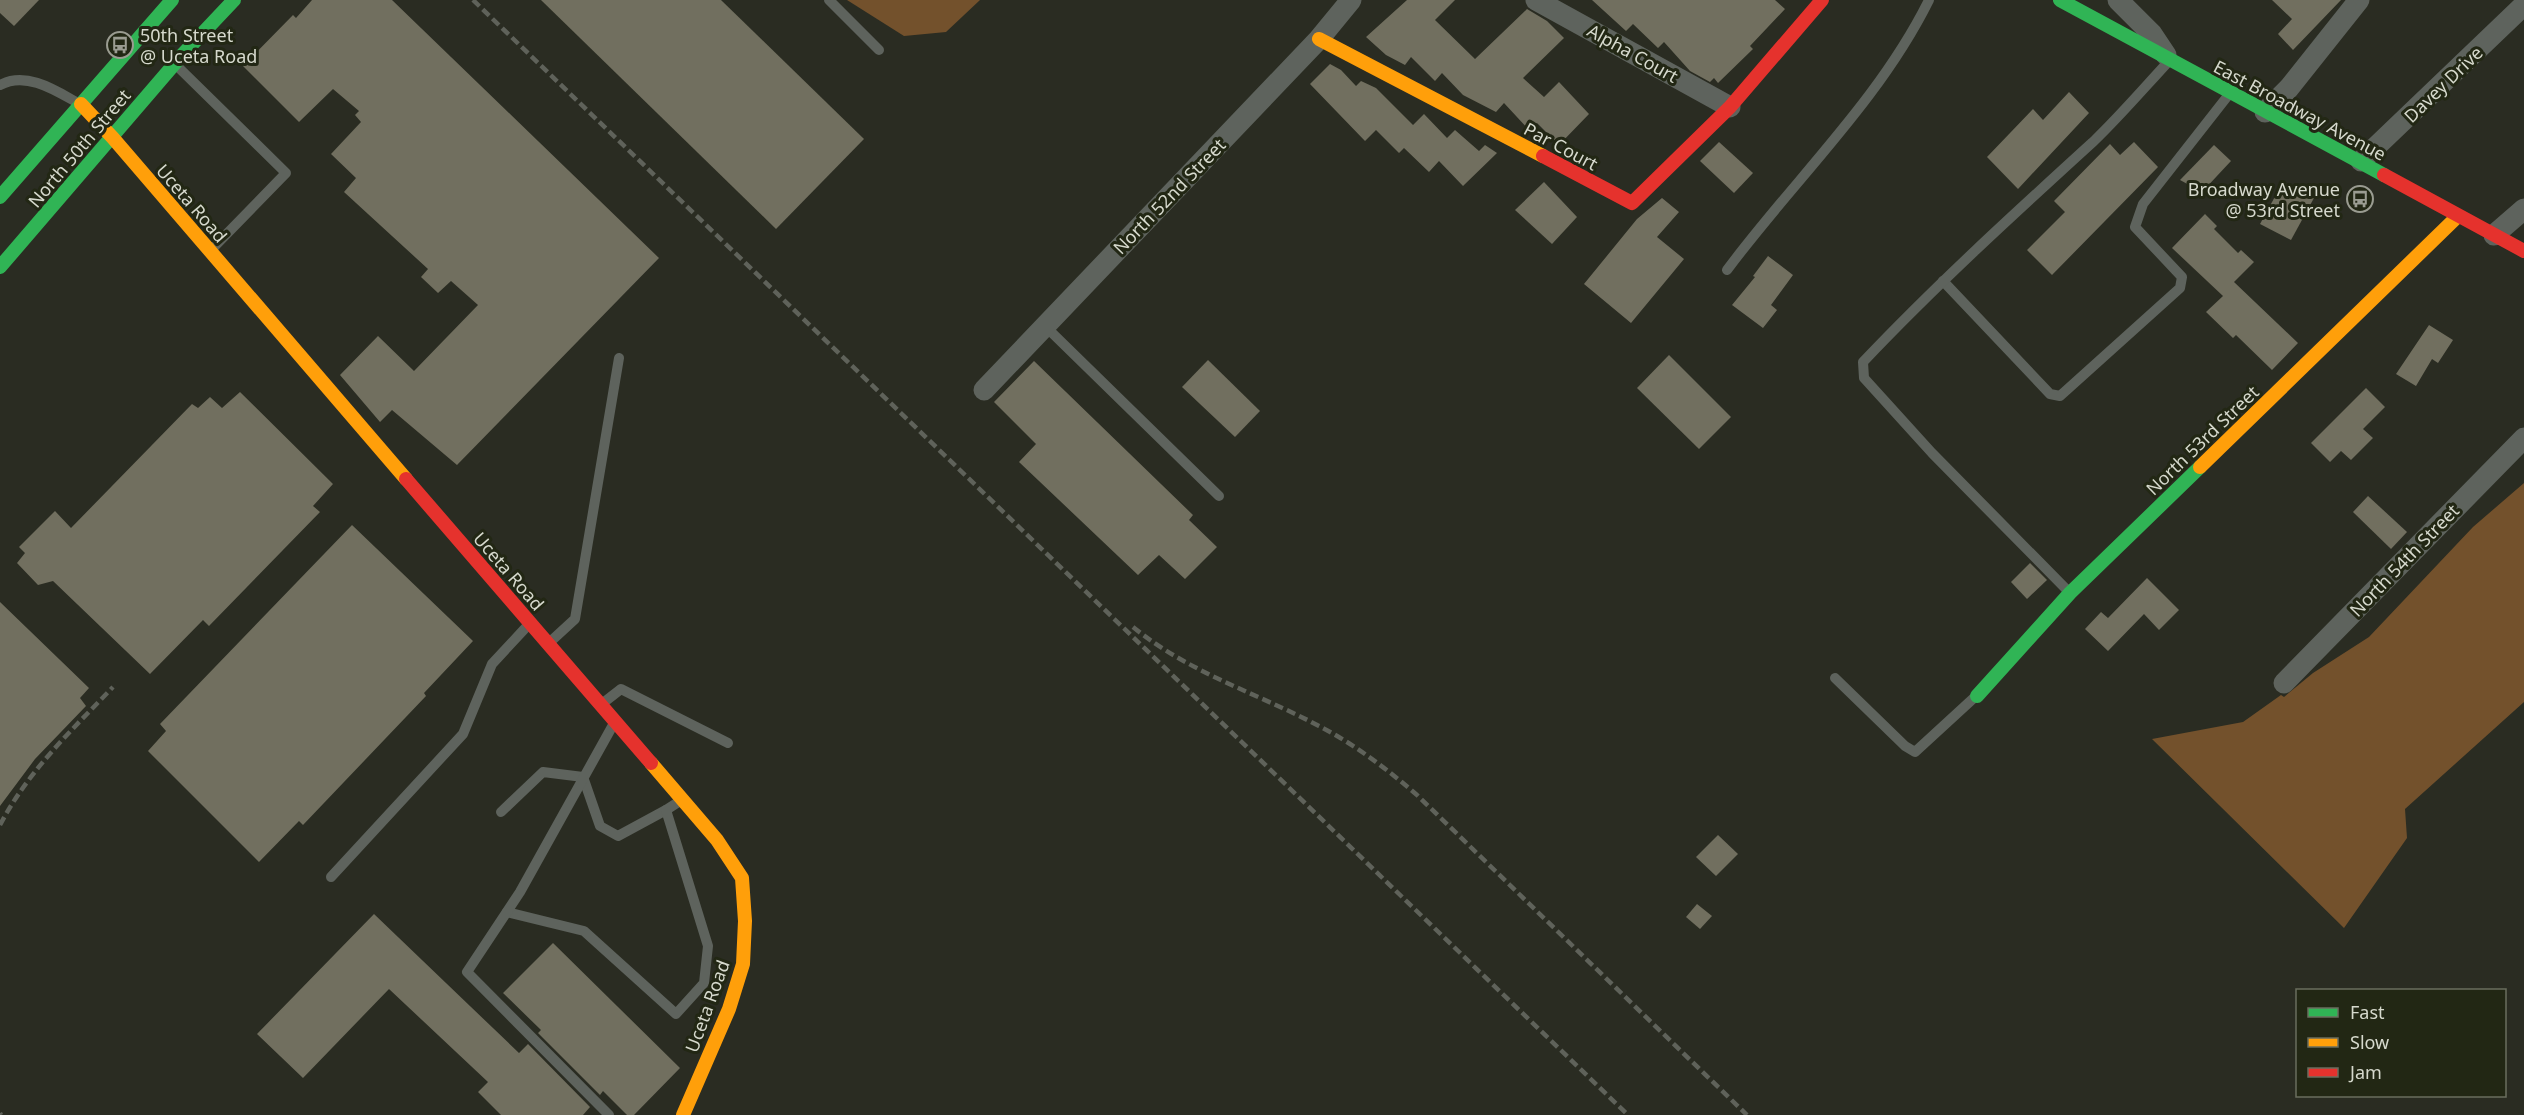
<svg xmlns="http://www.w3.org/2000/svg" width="2524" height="1115" viewBox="0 0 2524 1115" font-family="'Noto Sans',sans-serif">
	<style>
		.forest { fill: #73512c }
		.building { fill: #716f5f }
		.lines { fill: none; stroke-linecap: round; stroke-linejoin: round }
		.lane { stroke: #5e635d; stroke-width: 10 }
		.street { stroke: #5e635d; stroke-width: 21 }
		.fast { stroke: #30b455; stroke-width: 14 }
		.slow { stroke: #ff9f0a; stroke-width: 14 }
		.jam { stroke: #e5322d; stroke-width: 14 }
		.rail { stroke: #5f625a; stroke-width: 4.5; stroke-dasharray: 9 4.5; stroke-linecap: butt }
		.labels { text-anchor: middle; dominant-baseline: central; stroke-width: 6; stroke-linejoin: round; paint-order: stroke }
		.poi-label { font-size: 18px; fill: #d6d9cd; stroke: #222714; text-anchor: start }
		.street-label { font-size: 18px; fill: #d6d9cd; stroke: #222714 }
	</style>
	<rect width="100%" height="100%" fill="#2a2c22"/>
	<!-- forest -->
	<g class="forest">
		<polygon points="847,0 980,0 946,32 904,36"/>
		<polygon points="2524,483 2524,702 2405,809 2407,838 2344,928 2152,739 2243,722 2281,695 2284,697 2313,673 2369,637 2473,527"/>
	</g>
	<!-- building -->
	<g class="building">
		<polygon points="0,0 39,0 14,26 0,13"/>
		<polygon points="312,0 392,0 659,258 457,465 392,410 380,422 340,375 378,336 414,371 478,305 451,281 438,293 421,277 428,269 344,192 356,178 331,154 361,122 355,115 359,111 333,89 299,122 243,66 293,15 296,18"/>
		<polygon points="541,0 721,0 864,139 776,229"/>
		<polygon points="1407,0 1455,0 1435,20 1475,59 1527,9 1547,21 1564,38 1523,78 1544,97 1559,82 1589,114 1559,145 1537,123 1528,129 1504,103 1496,112 1463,95 1442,73 1435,81 1411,57 1405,65 1386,55 1366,37"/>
		<polygon points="1592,0 1775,0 1785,9 1750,46 1753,49 1718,83 1714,78 1710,82 1690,71 1664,42 1658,48 1633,24 1626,31"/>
		<polygon points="2272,0 2341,0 2293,50 2278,34 2292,19"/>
		<polygon points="1330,64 1341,70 1356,86 1361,81 1376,88 1413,125 1424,114 1447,138 1455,130 1479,151 1485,145 1497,153 1463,186 1439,161 1429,172 1404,148 1399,153 1376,130 1365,141 1310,84"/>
		<polygon points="2069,92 2089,113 2018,189 1987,157 2033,109 2043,120"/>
		<polygon points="1719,142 1753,173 1734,193 1700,161"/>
		<polygon points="2134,142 2158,167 2052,275 2027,250 2065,212 2054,201 2110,144 2120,155"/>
		<polygon points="2214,145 2231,161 2202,192 2180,180"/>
		<polygon points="1544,182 1577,217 1552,244 1515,210"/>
		<polygon points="2283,182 2314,198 2291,240 2260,224"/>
		<polygon points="1662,198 1679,212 1657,237 1684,259 1631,323 1584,284 1637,219"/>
		<polygon points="2205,214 2217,226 2214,229 2238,253 2241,250 2254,262 2234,282 2298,343 2272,370 2236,335 2233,338 2206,312 2223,296 2172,248"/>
		<polygon points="1768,256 1793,275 1771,305 1777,310 1763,328 1732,305 1755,277 1753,276"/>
		<polygon points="2429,325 2453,340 2438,363 2432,359 2416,386 2396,374"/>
		<polygon points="1669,355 1731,417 1699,449 1637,388"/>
		<polygon points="1208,360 1260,411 1235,437 1182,387"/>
		<polygon points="1034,361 1193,515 1189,520 1217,547 1185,579 1159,555 1138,575 1019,462 1036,444 994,402"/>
		<polygon points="2366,388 2385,407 2363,429 2373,438 2351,460 2341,451 2330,462 2311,443"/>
		<polygon points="240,392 333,484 313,506 320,512 209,626 203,620 150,674 53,581 38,585 17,563 25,553 19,547 55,511 71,528 192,404 198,408 210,397 222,408"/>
		<polygon points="2368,496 2407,532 2391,549 2353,512"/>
		<polygon points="352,525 473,641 424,693 426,696 303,825 299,821 259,862 148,751 166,731 160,724"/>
		<polygon points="2030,563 2047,580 2027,599 2011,582"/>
		<polygon points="2147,578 2179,610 2159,630 2144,614 2108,651 2085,629 2101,612 2108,618"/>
		<polygon points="0,602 89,688 80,698 86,706 35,759 0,806"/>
		<polygon points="1718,835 1738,854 1716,876 1696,857"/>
		<polygon points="1697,904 1712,916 1700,929 1686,917"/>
		<polygon points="374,914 519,1053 528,1044 590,1107 583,1115 501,1115 478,1092 488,1082 389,989 303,1078 257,1034"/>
		<polygon points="553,943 680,1068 634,1115 627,1115 603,1091 600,1095 538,1033 541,1030 503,993"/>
	</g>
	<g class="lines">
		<!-- lane -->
		<g class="lane">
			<polyline points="829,0 879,50"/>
			<polyline points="178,67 286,173 212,249"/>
			<path d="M0,85c26,-14 55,5 78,18"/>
			<path d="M1727,270c67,-90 152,-169 202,-270"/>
			<polyline points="1943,281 2050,394 2060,396 2180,288 2182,277 2135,227 2143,204 2230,93"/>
			<polyline points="1045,326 1219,496"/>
			<path d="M2068,591l-136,-138 -68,-75 -1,-16c74,-78 152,-149 231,-221 26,-25 50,-53 75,-80"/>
			<polyline points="550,642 575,619 619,358"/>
			<polyline points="1835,678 1905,746 1915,752 1976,696"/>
			<polyline points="603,703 621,689 728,743"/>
			<polyline points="501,812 543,772 583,777 600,826 618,836 666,810"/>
			<polyline points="331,877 463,734 492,664 530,623"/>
			<polyline points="507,912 584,931 676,1014 704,983 708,946 666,810 680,801"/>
			<polyline points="609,1115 467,972 520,892 613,725"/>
		</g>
		<!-- street -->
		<g class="street">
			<polyline points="1536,0 1730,107"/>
			<polyline points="2118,0 2152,34 2166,55"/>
			<polyline points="2265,112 2289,88 2359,0"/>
			<polyline points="2361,161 2524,5"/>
			<polyline points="2494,235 2524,209"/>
			<polyline points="984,390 1319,39 1351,0"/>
			<polyline points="2284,683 2524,438"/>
		</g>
		<!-- fast -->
		<g class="fast">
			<polyline points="2060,0 2384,175"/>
			<polyline points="0,197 172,0"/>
			<polyline points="0,267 183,54 234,0"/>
			<polyline points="1977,696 2070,593 2200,467"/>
		</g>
		<!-- slow -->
		<g class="slow">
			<polyline points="1319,39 1543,156"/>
			<polyline points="81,104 113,138 406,479"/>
			<polyline points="2200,467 2458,216"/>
			<polyline points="651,763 717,840 742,878 745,921 743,964 729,1009 683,1115"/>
		</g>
		<!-- jam -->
		<g class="jam">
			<polyline points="1543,156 1632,203 1730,107 1822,0"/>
			<polyline points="2384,175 2524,251"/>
			<polyline points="406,479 651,763"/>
		</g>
		<!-- rail -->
		<g class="rail">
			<polyline points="473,0 1628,1115"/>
			<path d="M1133,627c58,47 122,65 186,99 35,18 68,43 98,69l330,320"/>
			<path d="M0,825c28,-54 72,-95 113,-138"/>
			<polyline points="0,1113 1,1115"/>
		</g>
	</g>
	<!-- icons -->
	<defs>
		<symbol id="bus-ring" viewBox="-11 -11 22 22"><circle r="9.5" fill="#222714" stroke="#9a9c91" stroke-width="1.5"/><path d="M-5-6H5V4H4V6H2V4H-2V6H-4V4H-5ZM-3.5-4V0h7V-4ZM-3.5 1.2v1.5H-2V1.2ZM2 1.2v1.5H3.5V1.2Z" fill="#9a9c91"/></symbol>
	</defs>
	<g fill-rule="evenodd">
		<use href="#bus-ring" x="105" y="30" width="30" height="30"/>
		<use href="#bus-ring" x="2345" y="184" width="30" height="30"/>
	</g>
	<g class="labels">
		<!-- poi labels -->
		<g class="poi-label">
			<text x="140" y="35">50th Street<tspan x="140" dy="21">@ Uceta Road</tspan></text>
			<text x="2340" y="189" text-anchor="end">Broadway Avenue<tspan x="2340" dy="21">@ 53rd Street</tspan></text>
		</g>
		<!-- street labels -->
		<g class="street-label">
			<text transform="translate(1633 53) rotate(29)">Alpha Court</text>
			<text transform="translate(2443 84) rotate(-44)">Davey Drive</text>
			<text transform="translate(2300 110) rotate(28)">East Broadway Avenue</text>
			<text transform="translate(1561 146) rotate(28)">Par Court</text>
			<text transform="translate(79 148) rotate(-50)">North 50th Street</text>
			<text transform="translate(1169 196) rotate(-46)">North 52nd Street</text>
			<text transform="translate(192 203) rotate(49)">Uceta Road</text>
			<text transform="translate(2202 440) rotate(-44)">North 53rd Street</text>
			<text transform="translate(2404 560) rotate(-46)">North 54th Street</text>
			<text transform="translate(509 571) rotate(49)">Uceta Road</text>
			<text transform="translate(707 1006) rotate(-70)">Uceta Road</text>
		</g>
	</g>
	<!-- legend -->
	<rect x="2296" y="989" width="210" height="108" fill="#222714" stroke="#6a6e5e" stroke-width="1.5"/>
	<rect x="2308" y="1008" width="30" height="9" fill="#30b455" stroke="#6a6e5e" stroke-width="1.5"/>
	<text x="2350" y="1019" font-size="18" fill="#d6d9cd">Fast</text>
	<rect x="2308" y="1038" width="30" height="9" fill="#ff9f0a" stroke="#6a6e5e" stroke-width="1.5"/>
	<text x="2350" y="1049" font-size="18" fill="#d6d9cd">Slow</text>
	<rect x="2308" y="1068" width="30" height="9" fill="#e5322d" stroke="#6a6e5e" stroke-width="1.5"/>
	<text x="2350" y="1079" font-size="18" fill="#d6d9cd">Jam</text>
</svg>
